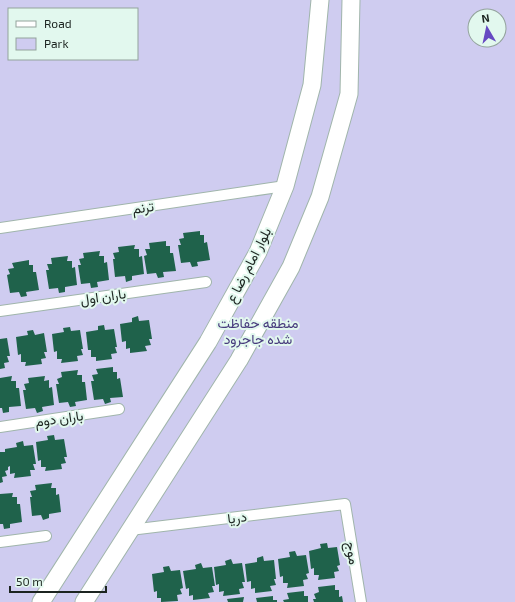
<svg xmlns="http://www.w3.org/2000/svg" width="515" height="602" viewBox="0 0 515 602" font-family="'Exo 2',Vazirmatn,sans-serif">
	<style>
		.green { fill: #cfccf0; fill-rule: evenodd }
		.building { fill: #1f624b }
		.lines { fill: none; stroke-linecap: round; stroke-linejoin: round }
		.minor-casing { stroke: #a0b5ab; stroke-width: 12 }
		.primary-casing { stroke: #a0b5ab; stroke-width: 19 }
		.minor { stroke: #fff; stroke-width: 10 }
		.primary { stroke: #fff; stroke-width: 17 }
		.labels { text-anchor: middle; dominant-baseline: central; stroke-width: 4; stroke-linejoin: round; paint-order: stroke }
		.street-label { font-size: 14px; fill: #1c2420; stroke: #e2f8ee }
		.park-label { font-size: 14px; fill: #473b7d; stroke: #e2f8ee }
	</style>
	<rect width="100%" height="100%" fill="#d5ebe1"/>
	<!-- green -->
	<path class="green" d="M0,0h515v602h-515zM9,9h128v50h-128zM475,16h24v24h-24z"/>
	<!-- building -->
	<g class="building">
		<polygon points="200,231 200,235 204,235 204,243 207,242 210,260 197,262 198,266 192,267 190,262 181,263 178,245 181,245 179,239 184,238 183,233"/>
		<polygon points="166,241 166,246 170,246 170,253 173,253 176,271 163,272 164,277 158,278 156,273 147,274 144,256 147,255 145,249 150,249 149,243"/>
		<polygon points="135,245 134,249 139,249 139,257 142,256 144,274 132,276 132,280 126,282 125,276 115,277 113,259 115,259 113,253 119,252 118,247"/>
		<polygon points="100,251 99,256 104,256 104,263 107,262 109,280 97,282 98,287 91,288 90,283 81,284 78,265 81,265 79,259 84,258 83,253"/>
		<polygon points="68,256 67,261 72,261 72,268 75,267 77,285 65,287 65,292 59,293 58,288 49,289 46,270 49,270 47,264 52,264 51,258"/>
		<polygon points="29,260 29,265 33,265 33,272 36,272 39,290 26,292 27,296 21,297 19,292 10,293 7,275 10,274 8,269 14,268 12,263"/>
		<polygon points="138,316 139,321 149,320 152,339 149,339 151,345 145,346 147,351 130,353 130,348 126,349 126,341 122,342 120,324 132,322 132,318"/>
		<polygon points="104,325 105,330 114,329 117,347 115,347 117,353 111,354 112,359 96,361 96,357 91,357 91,350 88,350 86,332 98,330 98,326"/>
		<polygon points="70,327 71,331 80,330 83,349 81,349 83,355 77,356 78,361 61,363 62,359 57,359 57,351 54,352 52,334 64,332 63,328"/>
		<polygon points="33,330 35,335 44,333 47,352 44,352 46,358 41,359 42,364 25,366 26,362 21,362 21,354 18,355 16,337 28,335 27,331"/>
		<polygon points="7,338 10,356 7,356 9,362 4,363 5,368 0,369 0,339"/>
		<polygon points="113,367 113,372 117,372 117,379 120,378 123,397 110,398 111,402 105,404 103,399 94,400 91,381 94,381 92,375 98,374 96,369"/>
		<polygon points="78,370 77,375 82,375 82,382 85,382 87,400 75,402 76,406 70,407 68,402 59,403 56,384 59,384 57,379 62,377 61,372"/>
		<polygon points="12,376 11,381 16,381 16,388 19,388 21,406 9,407 9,412 3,413 2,408 0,408 0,378"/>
		<polygon points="45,376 44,381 49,380 49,388 52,387 54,405 42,407 43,411 37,413 35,408 26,409 23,390 26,390 24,384 29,383 28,378"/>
		<polygon points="54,435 55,440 64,439 67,457 64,457 66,463 61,464 62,469 45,471 46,467 41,467 41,460 38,461 36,442 48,440 47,436"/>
		<polygon points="23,441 24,446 33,445 36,464 33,464 35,470 30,470 31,476 14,478 15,473 10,474 10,466 8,467 8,470 5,471 7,476 2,477 3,482 0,483 0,452 5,452 5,449 17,447 16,443"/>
		<polygon points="52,483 51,488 56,488 56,495 59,494 61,512 49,514 49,518 43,520 41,515 32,516 30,497 32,497 30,491 36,490 35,485"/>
		<polygon points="13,493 12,497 17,497 17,504 20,504 22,522 10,524 10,528 4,529 3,524 0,524 0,494"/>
		<polygon points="327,543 328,548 337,547 340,565 337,566 339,571 334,572 335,578 318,580 319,575 314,575 314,568 311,569 309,551 321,548 320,544"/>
		<polygon points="295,551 297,556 306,555 309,573 306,574 308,579 303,580 304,586 287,588 288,583 283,583 283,576 280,577 278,559 290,557 289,552"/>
		<polygon points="263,556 264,561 274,560 276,579 274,579 276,585 270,586 272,591 255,593 255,588 251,589 251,581 247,582 245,564 257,562 257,558"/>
		<polygon points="231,559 233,564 242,563 245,582 242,582 244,588 239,589 240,594 223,596 224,591 219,592 219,584 216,585 214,567 226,565 225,561"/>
		<polygon points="201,563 203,568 212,567 215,586 212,586 214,592 208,593 210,598 193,600 193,595 189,596 189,588 186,589 183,571 196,569 195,565"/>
		<polygon points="169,566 171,571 180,570 183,588 180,589 182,594 177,595 178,601 161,602 161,598 157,598 157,591 154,592 152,574 164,572 163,567"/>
		<polygon points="335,585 335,590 339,590 339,597 342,596 343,602 314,602 313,599 316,599 314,594 319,592 318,587"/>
		<polygon points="304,591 304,596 308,596 308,602 284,602 283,600 289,599 287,593"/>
		<polygon points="273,596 273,600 277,600 277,602 257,602 256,598"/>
		<polygon points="244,597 243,602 228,602 227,599"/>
	</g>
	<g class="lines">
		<defs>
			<g id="minor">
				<polyline points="0,228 285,186"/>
				<polyline points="0,311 206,282"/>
				<polyline points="0,427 119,409"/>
				<polyline points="130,530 345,504 361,602"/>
				<polyline points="0,542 46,536"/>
			</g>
			<g id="primary">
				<polyline points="41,602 208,342 258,252 285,186 312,85 320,0"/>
				<polyline points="84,602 239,360 291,267 320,197 349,94 351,0"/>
			</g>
		</defs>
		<!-- minor casing -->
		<use href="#minor" class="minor-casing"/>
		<!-- primary casing -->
		<use href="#primary" class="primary-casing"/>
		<!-- minor -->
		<use href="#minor" class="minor"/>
		<!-- primary -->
		<use href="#primary" class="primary"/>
	</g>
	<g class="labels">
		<!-- street labels -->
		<g class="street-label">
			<text transform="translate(143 207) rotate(-8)">ترنم</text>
			<text transform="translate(248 265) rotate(-63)">بلوار امام رضا ع</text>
			<text transform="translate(103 296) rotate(-8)">باران اول</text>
			<text transform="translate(59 418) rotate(-8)">باران دوم</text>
			<text transform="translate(237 517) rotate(-7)">دریا</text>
			<text transform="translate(353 553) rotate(80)">موج</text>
		</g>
		<!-- park labels -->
		<g class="park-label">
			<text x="258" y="322">منطقه حفاظت<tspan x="258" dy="16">شده جاجرود</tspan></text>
		</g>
	</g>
	<!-- legend -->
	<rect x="8" y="8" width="130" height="52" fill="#e2f8ee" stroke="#93a39c"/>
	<rect x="16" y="21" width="20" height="6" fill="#ffffff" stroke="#93a39c"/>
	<text x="44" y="28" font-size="12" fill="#1c2420">Road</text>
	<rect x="16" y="38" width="20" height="12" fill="#cfccf0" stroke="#93a39c"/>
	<text x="44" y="48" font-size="12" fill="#1c2420">Park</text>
	<!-- north arrow -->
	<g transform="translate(487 28) rotate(351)"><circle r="19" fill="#e2f8ee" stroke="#93a39c"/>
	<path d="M0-3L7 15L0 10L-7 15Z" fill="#6649c2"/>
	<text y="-6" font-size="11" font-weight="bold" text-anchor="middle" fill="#1c2420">N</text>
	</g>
	<!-- scale -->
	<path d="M10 586v6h96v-6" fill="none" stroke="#1c2420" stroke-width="2"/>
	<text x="16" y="586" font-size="12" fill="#1c2420" stroke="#e2f8ee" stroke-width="3" paint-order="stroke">50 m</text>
</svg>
